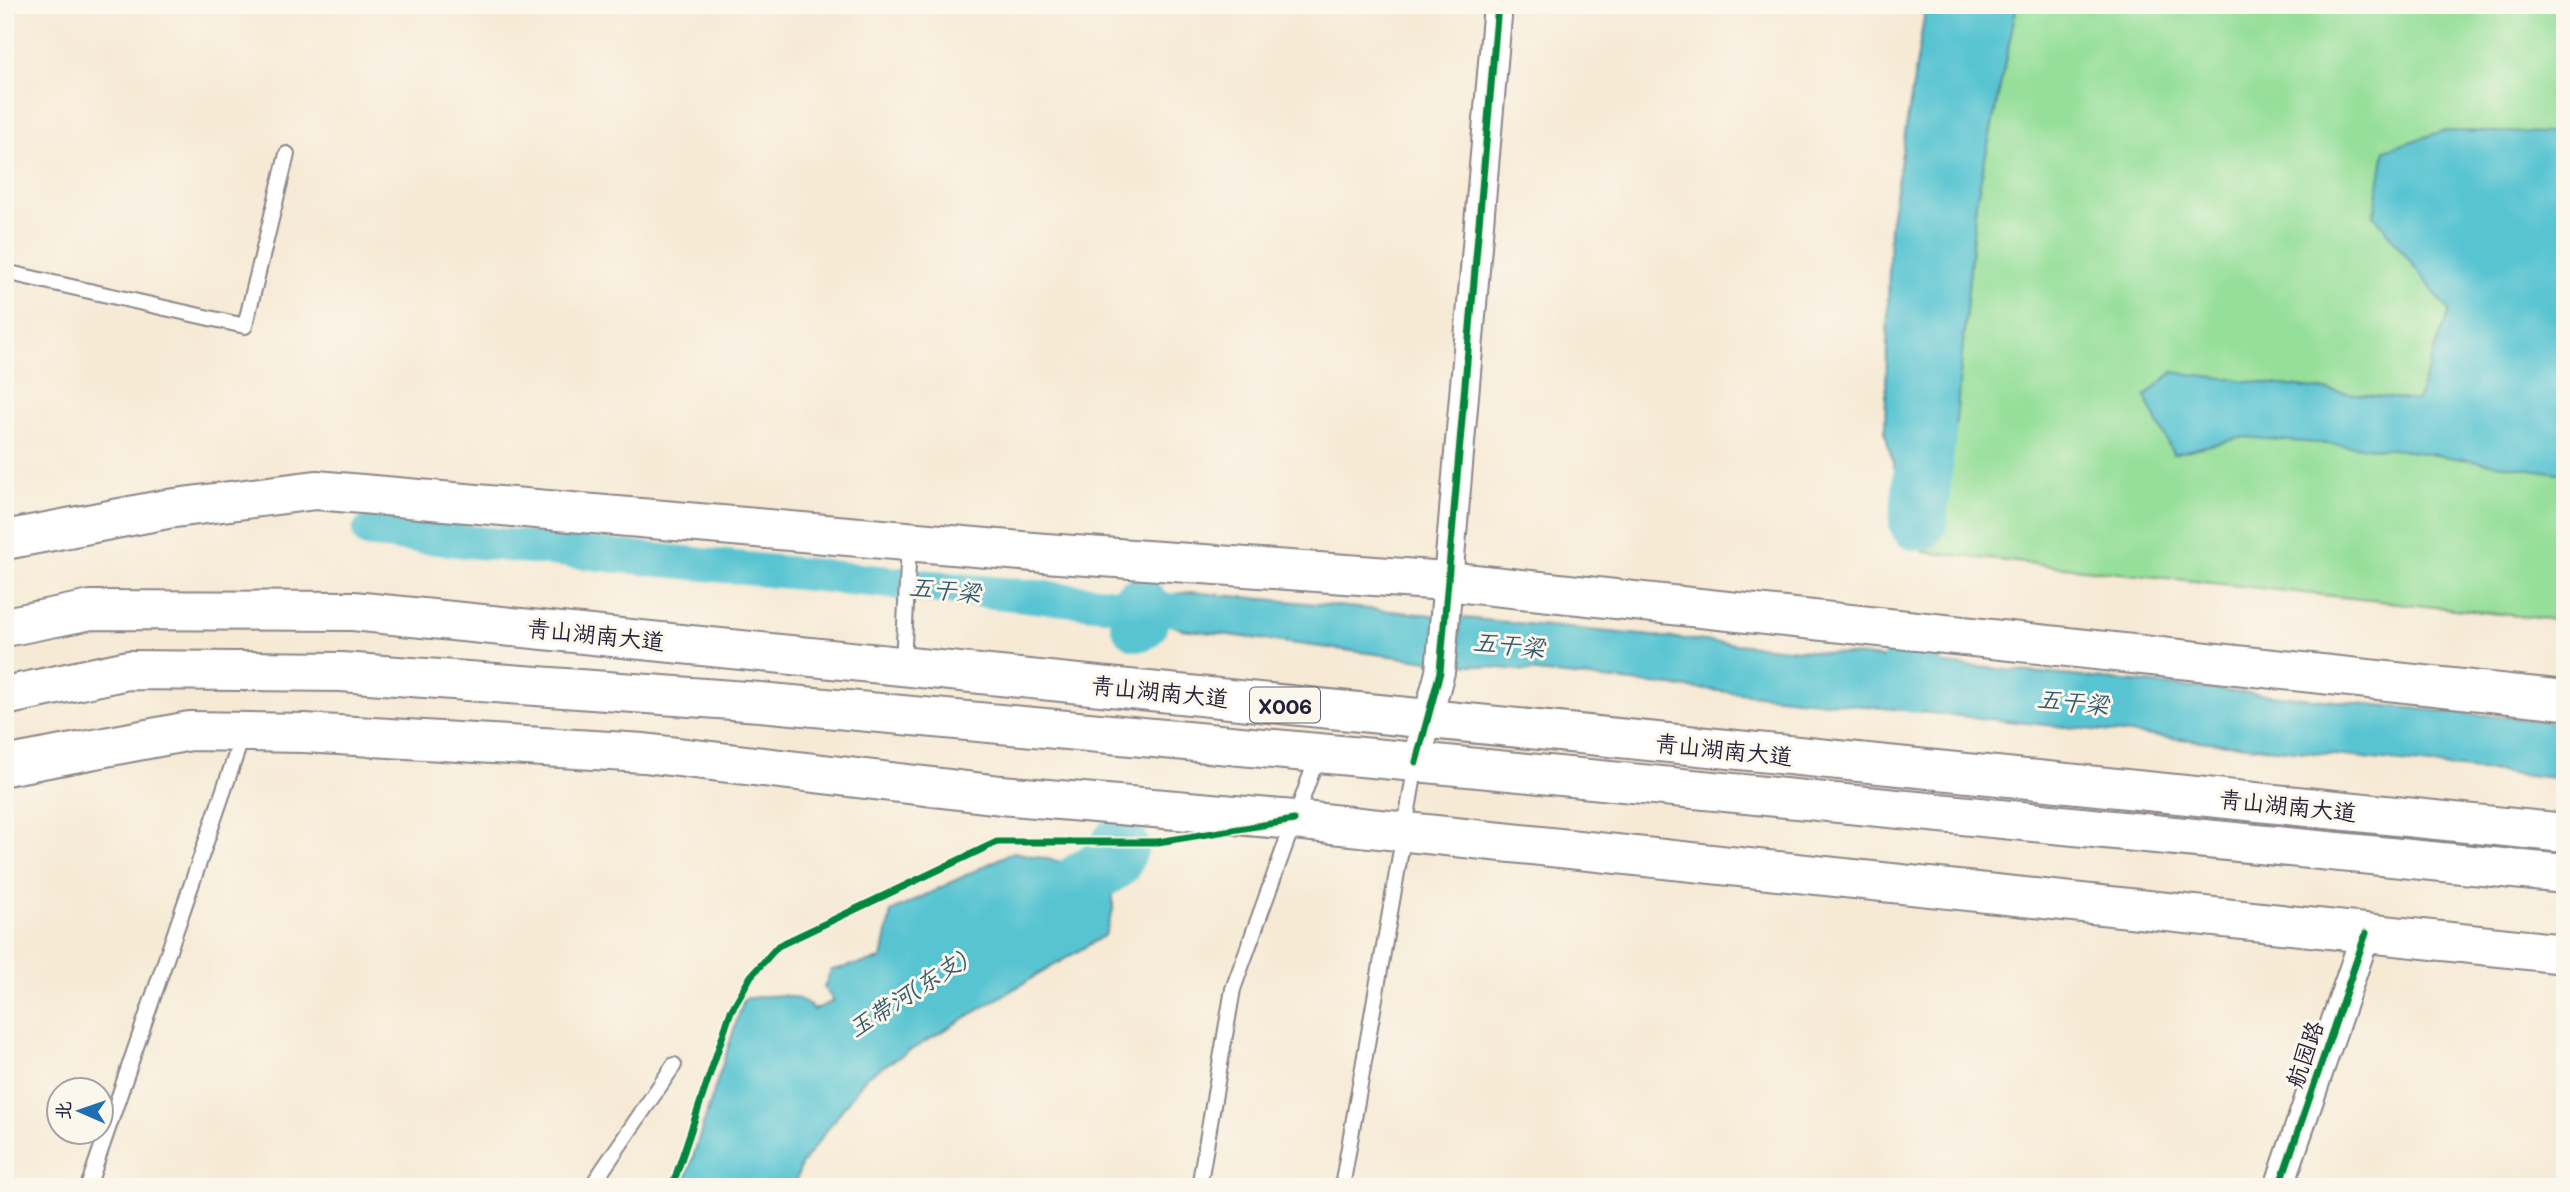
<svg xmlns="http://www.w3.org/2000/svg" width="2570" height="1192" viewBox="0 0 2570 1192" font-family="Mali,'LXGW WenKai TC',sans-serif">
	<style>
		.green { fill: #96df9a; stroke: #5c806a; stroke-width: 2 }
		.water { fill: #59c4d2; stroke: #3e7386; stroke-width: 2 }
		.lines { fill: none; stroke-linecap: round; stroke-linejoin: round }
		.canal { stroke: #59c4d2; stroke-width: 33 }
		.river { stroke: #59c4d2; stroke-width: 58 }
		.lane-casing { stroke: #8c8688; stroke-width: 18 }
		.street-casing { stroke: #8c8688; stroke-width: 32 }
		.secondary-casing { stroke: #8c8688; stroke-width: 42 }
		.primary-casing { stroke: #8c8688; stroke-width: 42 }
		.lane { stroke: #fff; stroke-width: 14 }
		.street { stroke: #fff; stroke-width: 28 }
		.secondary { stroke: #fff; stroke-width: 38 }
		.primary { stroke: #fff; stroke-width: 38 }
		.cycleway-casing { stroke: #fbf7ec; stroke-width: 11 }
		.cycleway { stroke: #00873e; stroke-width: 7 }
		.labels { text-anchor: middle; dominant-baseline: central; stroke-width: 6; stroke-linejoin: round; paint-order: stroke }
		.shield { fill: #fbf7ec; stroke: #636270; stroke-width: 2 }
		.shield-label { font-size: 21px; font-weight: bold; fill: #22223b }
		.street-label { font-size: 23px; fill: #22223b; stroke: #fbf7ec }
		.water-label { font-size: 24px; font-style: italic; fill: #355b70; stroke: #fbf7ec }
	</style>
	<rect width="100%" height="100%" fill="#fbf7ec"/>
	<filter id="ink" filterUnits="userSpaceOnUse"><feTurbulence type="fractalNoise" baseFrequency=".0143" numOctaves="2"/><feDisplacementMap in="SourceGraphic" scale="14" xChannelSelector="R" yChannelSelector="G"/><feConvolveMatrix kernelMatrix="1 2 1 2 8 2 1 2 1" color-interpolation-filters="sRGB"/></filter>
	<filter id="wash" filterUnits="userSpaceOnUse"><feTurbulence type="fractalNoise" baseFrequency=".00686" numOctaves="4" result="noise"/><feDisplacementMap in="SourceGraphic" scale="28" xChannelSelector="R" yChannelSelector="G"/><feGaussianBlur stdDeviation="1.57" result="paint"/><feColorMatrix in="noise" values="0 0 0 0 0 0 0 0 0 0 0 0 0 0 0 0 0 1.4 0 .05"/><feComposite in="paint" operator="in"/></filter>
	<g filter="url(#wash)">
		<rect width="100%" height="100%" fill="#f6ead5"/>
		<!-- green -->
		<polygon class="green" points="1962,5 2565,5 2565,621 1924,552"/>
		<!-- water -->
		<g class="water">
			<polygon points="1926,5 2017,5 1976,203 1954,442 1943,491 1919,511 1900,489 1885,433 1890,226"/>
			<polygon points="2443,131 2554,133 2565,143 2565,474 2402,450 2244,437 2173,454 2145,396 2173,372 2417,401 2449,311 2374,215 2385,150"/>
			<polygon points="1191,592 2565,723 2565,779 1422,660 1182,629 1165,623 1150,607 1175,594"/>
			<path d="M1013,852l58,12 42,-3v49l-8,25 -238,141 -66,89 -7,22h-111l61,-188c25,-3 51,-10 70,11l20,-9 -10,-13 7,-18 51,-11 9,-47z"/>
		</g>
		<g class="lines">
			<!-- canal -->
			<polyline class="canal" points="369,532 1194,612"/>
			<!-- river -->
			<g class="river">
				<polyline points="1918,522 1927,431"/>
				<polyline points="1139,622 1139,606"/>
				<polyline points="1912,650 1913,684"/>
				<polyline points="1048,903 1113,861 1120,845"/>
			</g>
		</g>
	</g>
	<g filter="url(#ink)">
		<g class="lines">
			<defs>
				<g id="lane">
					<polyline points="5,272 245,326 287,154"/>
					<polyline points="903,664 909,544"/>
					<polyline points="88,1187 243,734"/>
					<polyline points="591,1187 674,1065"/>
					<polyline points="1199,1187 1233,989 1318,755"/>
					<polyline points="1342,1187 1416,764"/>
				</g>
				<g id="street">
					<polyline points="1416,762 1440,672 1498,5"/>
					<polyline points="2279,1187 2366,933"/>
				</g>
				<g id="secondary">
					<polyline points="5,540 167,509 316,490 1045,553 1446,581 2565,700"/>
					<polyline points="5,766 190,731 304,733 644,753 1001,795 1294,820 2565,954"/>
				</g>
				<g id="primary">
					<polyline points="5,627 91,610 353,611 2565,833"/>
					<polyline points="5,696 128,670 341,672 760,702 1416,762 2565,874"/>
				</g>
			</defs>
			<!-- lane casing -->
			<use href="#lane" class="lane-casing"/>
			<!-- street casing -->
			<use href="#street" class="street-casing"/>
			<!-- secondary casing -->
			<use href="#secondary" class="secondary-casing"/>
			<!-- primary casing -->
			<use href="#primary" class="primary-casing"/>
			<!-- lane -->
			<use href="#lane" class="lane"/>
			<!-- street -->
			<use href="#street" class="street"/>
			<!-- secondary -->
			<use href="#secondary" class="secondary"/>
			<!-- primary -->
			<use href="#primary" class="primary"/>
			<defs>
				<g id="cycleway">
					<polyline points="1416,762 1440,672 1498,5"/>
					<polyline points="672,1187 731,1011 751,976 778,946 997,842 1158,842 1294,820"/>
					<polyline points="2279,1187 2366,933"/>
				</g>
			</defs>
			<!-- cycleway casing -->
			<use href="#cycleway" class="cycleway-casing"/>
			<!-- cycleway -->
			<use href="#cycleway" class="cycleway"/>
		</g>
	</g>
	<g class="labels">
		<!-- shield labels -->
		<rect class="shield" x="1250" y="687.5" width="70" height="35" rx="5"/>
		<g class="shield-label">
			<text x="1285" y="705">X006</text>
		</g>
		<!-- street labels -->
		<g class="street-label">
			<text transform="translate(596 634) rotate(6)">青山湖南大道</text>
			<text transform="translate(1160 691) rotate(6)">青山湖南大道</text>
			<text transform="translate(1724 749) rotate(6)">青山湖南大道</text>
			<text transform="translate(2288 805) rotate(6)">青山湖南大道</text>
			<text transform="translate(2304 1054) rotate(-71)">航园路</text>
		</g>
		<!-- water labels -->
		<g class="water-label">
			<text transform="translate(945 589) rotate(6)">五干梁</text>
			<text transform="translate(1509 644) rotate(6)">五干梁</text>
			<text transform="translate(2073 701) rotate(6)">五干梁</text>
			<text transform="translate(907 993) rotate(-33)">玉带河(东支)</text>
		</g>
	</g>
	<!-- margin -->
	<rect width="2570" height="1192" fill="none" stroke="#fbf7ec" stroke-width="28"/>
	<!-- north arrow -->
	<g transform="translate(80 1111) rotate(272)"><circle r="33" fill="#fbf7ec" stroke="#a4a2a5" stroke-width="2"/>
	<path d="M0-5L12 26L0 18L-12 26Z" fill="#1f6fb2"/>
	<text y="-10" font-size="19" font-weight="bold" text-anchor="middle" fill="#22223b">北</text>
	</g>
</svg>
